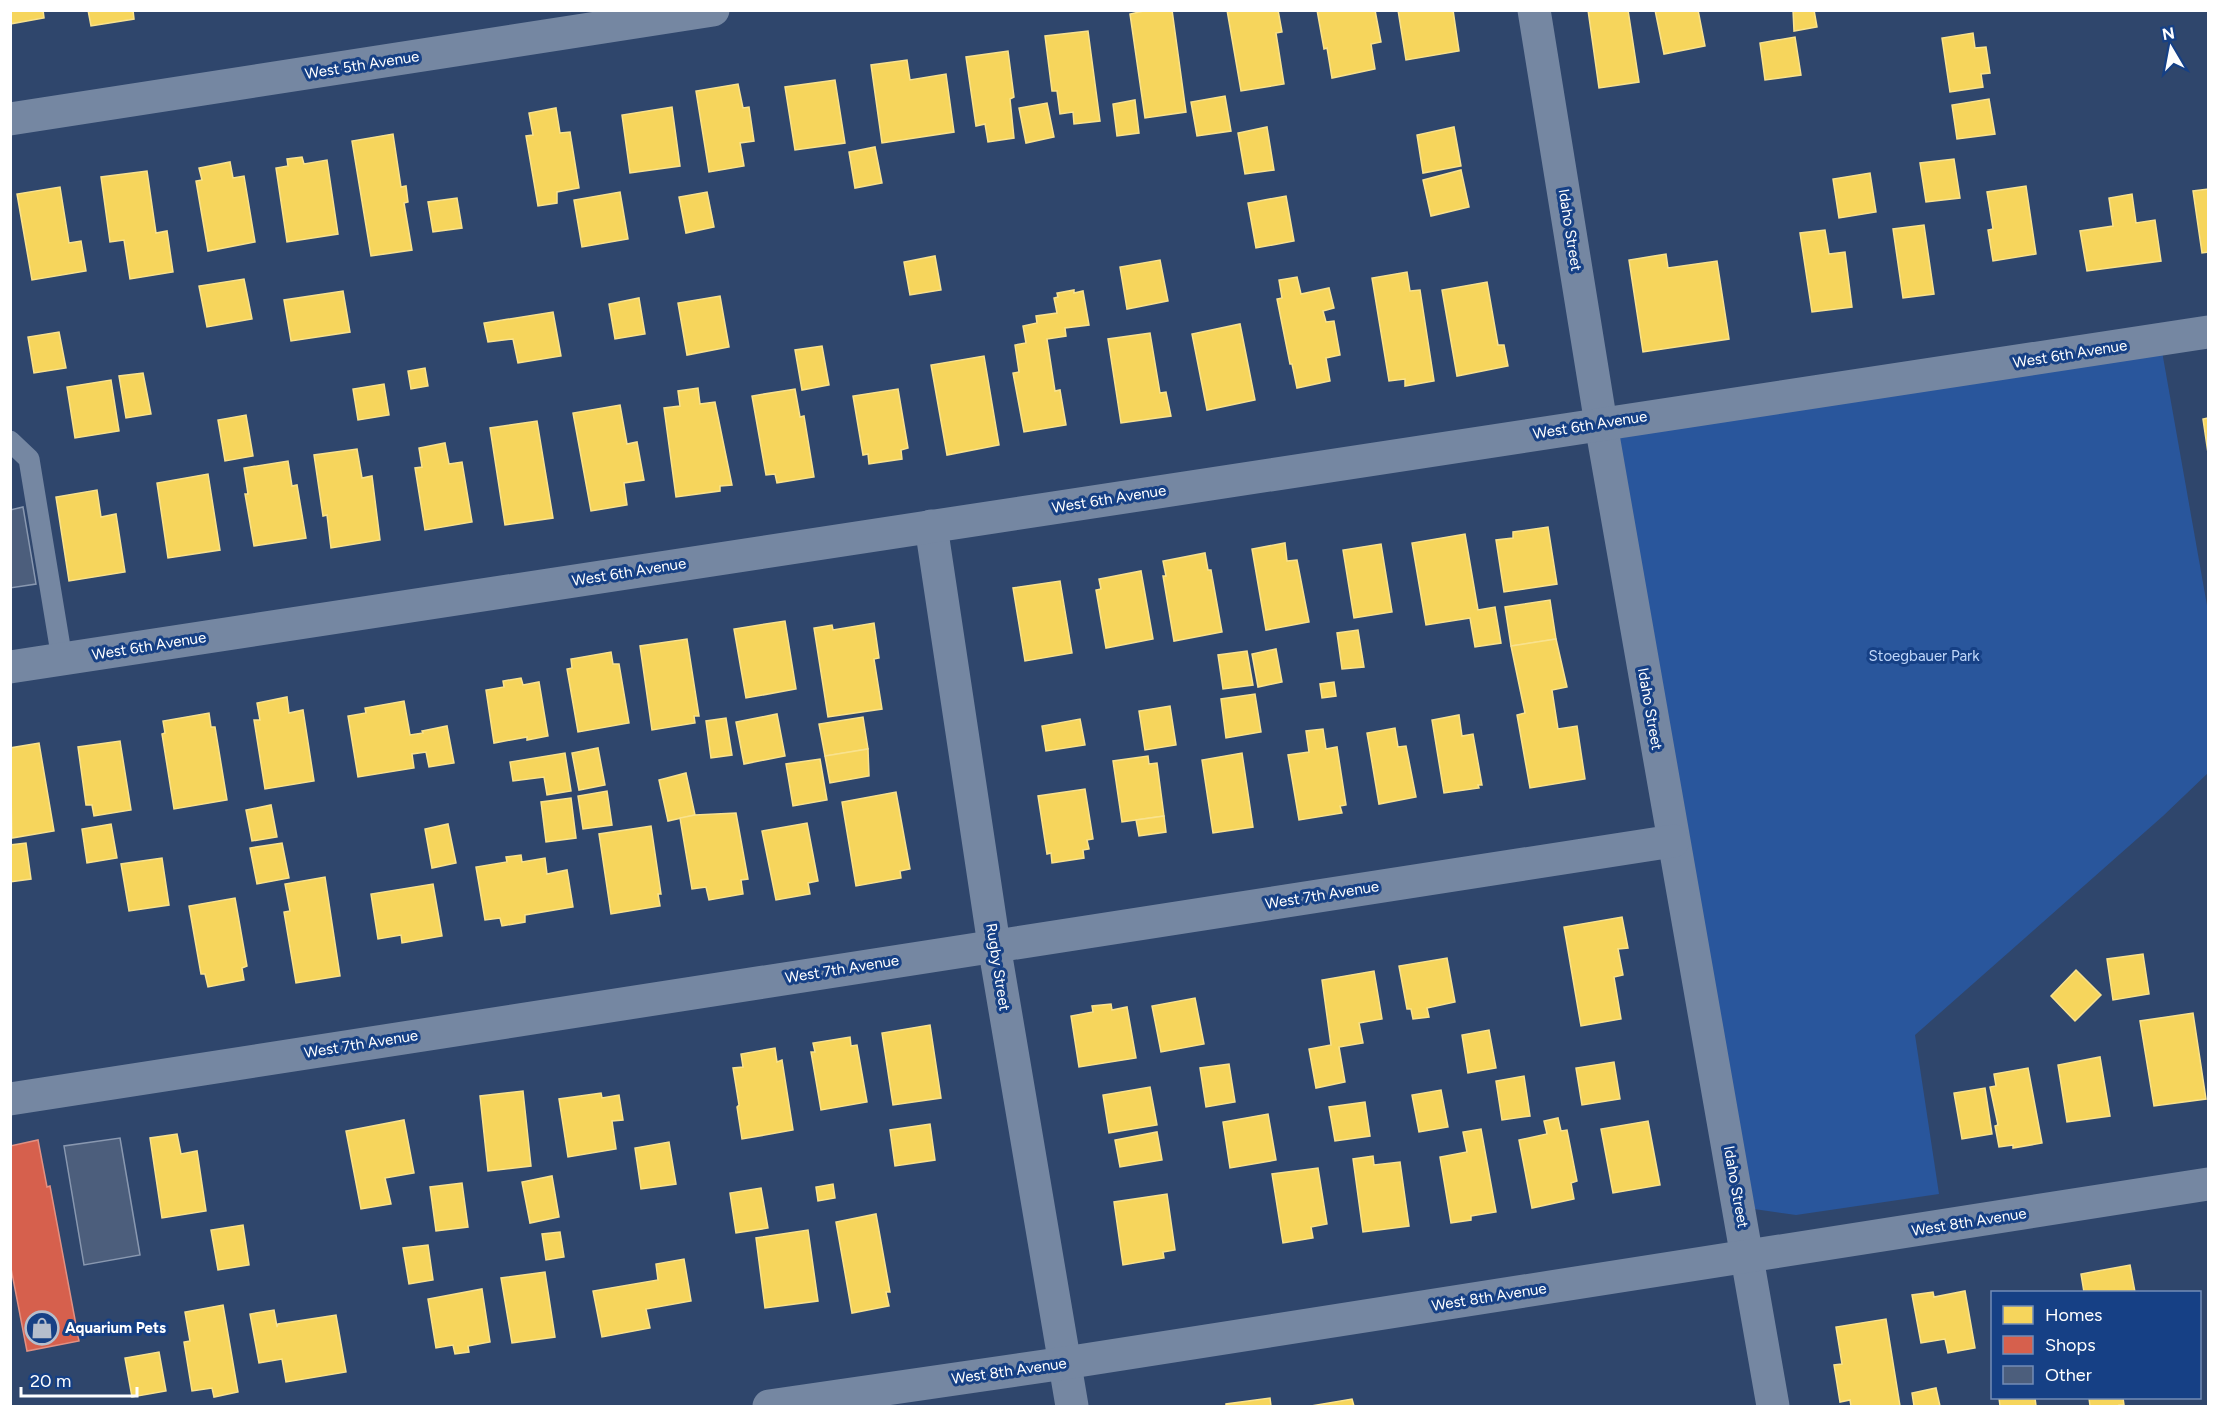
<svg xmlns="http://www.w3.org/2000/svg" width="2219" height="1417" viewBox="0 0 2219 1417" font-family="Figtree,sans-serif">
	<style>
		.green { fill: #29569c }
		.homes { fill: #f6d55c; stroke: #f9e28d; stroke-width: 1.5 }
		.shops { fill: #d6604d; stroke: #e29082; stroke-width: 1.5 }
		.building { fill: #4c5e7c; stroke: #8998b0; stroke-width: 1.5 }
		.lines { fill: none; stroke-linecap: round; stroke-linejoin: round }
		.service { stroke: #7587a2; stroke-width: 21 }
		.minor { stroke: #7587a2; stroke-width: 33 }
		.labels { text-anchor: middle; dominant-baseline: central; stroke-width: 6; stroke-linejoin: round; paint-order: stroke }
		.street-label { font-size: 15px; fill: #fff; stroke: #164085 }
		.park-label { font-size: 15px; fill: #c0d7fa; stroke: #164085 }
		.poi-label { font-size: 15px; font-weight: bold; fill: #fff; stroke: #164085; text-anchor: start }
	</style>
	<rect width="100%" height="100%" fill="#2f466c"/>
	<!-- green -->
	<polygon class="green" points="2160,340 2208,611 2208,773 2163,816 1915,1035 1939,1194 1796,1215 1740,1207 1601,424"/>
	<!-- homes -->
	<g class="homes">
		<polygon points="10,10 43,10 44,18 10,24"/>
		<polygon points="88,10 133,10 134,19 91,26"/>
		<polygon points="1148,10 1172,10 1186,112 1145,118 1130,14"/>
		<polygon points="1227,10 1278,10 1282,32 1276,33 1284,84 1241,91"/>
		<polygon points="1317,10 1375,10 1381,42 1371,44 1375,69 1332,78 1327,48 1324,49"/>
		<polygon points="1398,10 1453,10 1459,51 1406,60"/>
		<polygon points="1588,10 1628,10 1639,82 1599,88"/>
		<polygon points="1655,10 1698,10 1705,46 1664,54"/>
		<polygon points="1793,10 1814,10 1817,27 1794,31"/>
		<polygon points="1088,31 1100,121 1074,124 1073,112 1060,114 1057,91 1052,91 1045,36"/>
		<polygon points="1973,33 1975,48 1986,47 1990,73 1981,74 1983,87 1950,92 1942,38"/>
		<polygon points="1795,37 1801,75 1765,80 1760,43"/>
		<polygon points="1008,51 1014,97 1010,99 1014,138 988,142 985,124 976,126 966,57"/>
		<polygon points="907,60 910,80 946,74 954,132 882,143 871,65"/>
		<polygon points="835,80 845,143 795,150 785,87"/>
		<polygon points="738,84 743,108 749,107 754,141 740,143 744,166 709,172 696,91"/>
		<polygon points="1225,96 1231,131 1197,136 1191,102"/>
		<polygon points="1989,99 1995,134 1957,139 1952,105"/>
		<polygon points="1135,100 1139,133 1117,136 1113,104"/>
		<polygon points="1047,103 1054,137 1026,143 1019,108"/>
		<polygon points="672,107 680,166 630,173 622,115"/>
		<polygon points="556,108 560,133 570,132 579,188 557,192 557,203 538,206 526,136 533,135 529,113"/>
		<polygon points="1267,127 1274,170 1245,174 1238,133"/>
		<polygon points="1454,127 1461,166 1423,173 1417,135"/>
		<polygon points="393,134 401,187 406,186 408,202 404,203 412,250 371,256 352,141"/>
		<polygon points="875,147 882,183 855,188 849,152"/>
		<polygon points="302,157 304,164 327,160 338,234 287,242 276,168 288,166 287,159"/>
		<polygon points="1954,159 1960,198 1926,202 1920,163"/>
		<polygon points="230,162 233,178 244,176 255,242 208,251 196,181 202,180 199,168"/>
		<polygon points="1461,170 1469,207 1431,216 1423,180"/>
		<polygon points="147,171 156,233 167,231 173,272 130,279 124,240 110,242 101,177"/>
		<polygon points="1870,173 1876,212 1839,218 1833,179"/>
		<polygon points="2026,186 2036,254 1993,261 1988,230 1993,229 1987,192"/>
		<polygon points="60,187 69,243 81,241 86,271 32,280 17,194"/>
		<polygon points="2208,189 2208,252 2202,253 2193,191"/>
		<polygon points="620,192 628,239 582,247 574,200"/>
		<polygon points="707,192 714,227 686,233 679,197"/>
		<polygon points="2132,194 2136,223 2155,220 2161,261 2087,271 2080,231 2113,226 2109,198"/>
		<polygon points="1286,196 1294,241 1256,248 1248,203"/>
		<polygon points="457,198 462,228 433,232 428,202"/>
		<polygon points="1924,225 1934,294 1903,298 1893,229"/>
		<polygon points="1825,230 1829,254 1845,252 1852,307 1812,312 1800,233"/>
		<polygon points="1666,254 1668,268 1717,261 1729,339 1643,352 1629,260"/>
		<polygon points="935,256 941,290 910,295 904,262"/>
		<polygon points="1160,260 1168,301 1127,309 1120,267"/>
		<polygon points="1407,272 1410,291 1420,290 1434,381 1405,386 1405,379 1389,381 1372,278"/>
		<polygon points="1297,277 1301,294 1329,288 1334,308 1323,311 1326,322 1334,321 1340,355 1326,358 1330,381 1297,388 1292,364 1290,364 1277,299 1282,298 1279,280"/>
		<polygon points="244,279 252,319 207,327 199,286"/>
		<polygon points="1487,282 1498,345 1504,345 1508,366 1457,376 1442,290"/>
		<polygon points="1074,290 1074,293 1083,291 1089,325 1065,328 1066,336 1047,339 1055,391 1060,390 1066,425 1024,432 1013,373 1019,372 1015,345 1026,343 1023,326 1037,323 1036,316 1057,313 1054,298 1058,297 1057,293"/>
		<polygon points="343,291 350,332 291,341 284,300"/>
		<polygon points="720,296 729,347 687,355 678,303"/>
		<polygon points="639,298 645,334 615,339 609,304"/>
		<polygon points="553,312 561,356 518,363 513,339 488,342 484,323"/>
		<polygon points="1240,324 1255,400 1207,410 1192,334"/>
		<polygon points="59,332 66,368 34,373 28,337"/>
		<polygon points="1150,333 1160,393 1166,392 1171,416 1121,423 1108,339"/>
		<polygon points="822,346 829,385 802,390 795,350"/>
		<polygon points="984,356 999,445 947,455 931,365"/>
		<polygon points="425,368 428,386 411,389 408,371"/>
		<polygon points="143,373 151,414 126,418 119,376"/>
		<polygon points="111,380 119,431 75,438 67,387"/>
		<polygon points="384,384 389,415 358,420 353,389"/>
		<polygon points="698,388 700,404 715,402 732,485 720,486 720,491 676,497 664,408 680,406 678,391"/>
		<polygon points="795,389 800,417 804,416 814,477 777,483 775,474 766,475 752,396"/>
		<polygon points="898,389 908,448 901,450 902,459 869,464 868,454 863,455 853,396"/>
		<polygon points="620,405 627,444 637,442 644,480 624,483 627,505 591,511 573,413"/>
		<polygon points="246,415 253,456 225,461 218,420"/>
		<polygon points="2208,418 2208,453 2203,419"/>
		<polygon points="537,421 553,518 505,525 490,428"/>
		<polygon points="445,443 449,464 462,462 472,522 425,530 415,468 422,467 419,448"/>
		<polygon points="357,449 362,478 372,476 380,540 331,548 327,515 323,516 314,455"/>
		<polygon points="288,461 292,486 297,485 306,538 254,546 245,494 248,494 244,468"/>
		<polygon points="208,474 220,550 168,558 157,483"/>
		<polygon points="97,490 101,517 116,514 125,572 69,581 56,497"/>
		<polygon points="1548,527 1557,584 1504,592 1496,540 1513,538 1513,532"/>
		<polygon points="1465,534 1478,610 1495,607 1501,643 1475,647 1470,618 1426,625 1412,543"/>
		<polygon points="1285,543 1287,561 1297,560 1309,622 1266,630 1252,549"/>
		<polygon points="1381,544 1392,612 1354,618 1343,550"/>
		<polygon points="1205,553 1208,570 1211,570 1222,632 1174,641 1163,576 1166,576 1163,561"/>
		<polygon points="1141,571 1153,639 1106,648 1096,590 1101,589 1099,579"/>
		<polygon points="1060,581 1072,653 1025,661 1013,588"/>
		<polygon points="1550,600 1556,639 1511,646 1505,607"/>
		<polygon points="785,621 796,689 746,698 734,629"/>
		<polygon points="874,623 879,658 874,659 882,709 828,717 814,628 832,625 833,630"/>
		<polygon points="1358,630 1364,667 1342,669 1337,633"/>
		<polygon points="687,639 699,716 694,716 695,723 652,730 640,646"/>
		<polygon points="1556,639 1567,687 1552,690 1558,729 1577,726 1585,779 1530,788 1517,715 1525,713 1511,646"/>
		<polygon points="1276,649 1282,682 1258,687 1252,654"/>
		<polygon points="1247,651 1253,685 1223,689 1218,655"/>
		<polygon points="611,652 613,664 619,664 629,723 578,732 567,669 572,668 571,659"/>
		<polygon points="521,678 523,685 539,682 548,736 527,740 527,737 494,743 486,690 504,687 503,681"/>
		<polygon points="1334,682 1336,696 1322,698 1320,684"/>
		<polygon points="1255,694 1261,732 1226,738 1221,699"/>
		<polygon points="287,697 289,713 303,710 314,781 265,789 254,720 260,720 257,703"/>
		<polygon points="404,701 410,735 423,733 422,731 447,726 454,763 429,767 426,752 412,754 414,768 358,777 348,716 366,713 365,708"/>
		<polygon points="1170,706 1176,745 1145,750 1139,711"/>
		<polygon points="209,713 211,727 215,727 227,800 174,809 162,734 165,733 163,721"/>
		<polygon points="777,714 785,756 744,764 736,722"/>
		<polygon points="1459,715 1462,736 1473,734 1482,785 1478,785 1479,788 1444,793 1432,720"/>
		<polygon points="863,717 868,749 825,756 819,724"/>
		<polygon points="726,718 732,755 711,758 706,721"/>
		<polygon points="1080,719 1085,745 1046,751 1042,726"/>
		<polygon points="1395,728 1398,747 1406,746 1416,797 1379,804 1367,733"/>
		<polygon points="1323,729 1326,749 1337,747 1346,805 1340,806 1342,813 1299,820 1288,755 1309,752 1306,731"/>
		<polygon points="120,741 131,810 94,816 92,805 86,805 78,747"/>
		<polygon points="39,743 54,831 12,838 10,748"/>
		<polygon points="598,748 605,785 579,790 572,753"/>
		<polygon points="868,749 869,776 830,783 825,756"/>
		<polygon points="565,753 571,791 547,795 544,777 513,781 510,762"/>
		<polygon points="1242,753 1253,827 1213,833 1202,760"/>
		<polygon points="1148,756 1149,764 1157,763 1164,816 1122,822 1113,761"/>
		<polygon points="820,759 827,800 793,806 786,764"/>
		<polygon points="686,773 695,815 668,821 659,780"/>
		<polygon points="1085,789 1093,839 1087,840 1089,849 1083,850 1084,858 1052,863 1051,853 1047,854 1038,796"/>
		<polygon points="607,791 612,825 583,829 578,796"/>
		<polygon points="896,792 910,869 900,871 901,878 856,886 842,802"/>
		<polygon points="571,798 576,838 546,842 541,802"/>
		<polygon points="271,805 277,837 252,841 246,810"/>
		<polygon points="736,813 748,879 741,880 743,894 709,900 706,887 692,889 680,818 695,815"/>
		<polygon points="1164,816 1166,832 1139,836 1136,820"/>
		<polygon points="807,823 818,881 808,883 810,894 776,900 762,831"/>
		<polygon points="111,824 117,858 87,863 82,829"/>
		<polygon points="448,824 456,863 432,868 425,829"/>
		<polygon points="651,826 661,894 658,894 660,906 611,914 599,834"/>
		<polygon points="26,843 31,879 10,882 10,845"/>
		<polygon points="282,843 289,878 257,884 250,848"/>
		<polygon points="521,855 522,862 545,858 547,874 567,870 573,907 525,915 525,922 502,926 500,918 485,920 476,867 507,862 506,857"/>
		<polygon points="162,858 169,905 129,911 121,864"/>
		<polygon points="325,877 340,976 296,983 284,912 290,911 285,884"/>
		<polygon points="433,884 442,936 402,943 401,935 378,939 371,894"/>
		<polygon points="235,898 247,966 242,968 244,980 208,987 205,974 201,974 189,906"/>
		<polygon points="1622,917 1628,948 1618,949 1623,975 1614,977 1621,1019 1581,1026 1564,927"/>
		<polygon points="2143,954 2149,994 2113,1000 2107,959"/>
		<polygon points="1447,958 1455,1002 1427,1008 1429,1017 1413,1019 1411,1009 1407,1009 1399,966"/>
		<polygon points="2076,970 2101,995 2075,1021 2051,996"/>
		<polygon points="1374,971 1382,1019 1359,1023 1363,1043 1339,1047 1345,1082 1316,1088 1309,1049 1331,1045 1322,980"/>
		<polygon points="1195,998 1204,1044 1161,1052 1152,1006"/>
		<polygon points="1111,1004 1112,1010 1127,1007 1136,1058 1079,1067 1071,1016 1093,1012 1092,1006"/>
		<polygon points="2193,1013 2206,1099 2154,1106 2140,1021"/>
		<polygon points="930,1025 941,1098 893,1105 882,1033"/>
		<polygon points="1489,1030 1496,1068 1468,1073 1462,1035"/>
		<polygon points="850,1037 851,1046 857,1045 867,1102 821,1110 811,1052 815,1052 813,1043"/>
		<polygon points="775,1048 777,1062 782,1060 793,1130 742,1139 737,1107 739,1105 733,1068 743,1067 741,1054"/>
		<polygon points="2100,1057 2110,1116 2067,1122 2058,1065"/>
		<polygon points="1614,1062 1620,1099 1582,1105 1576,1068"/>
		<polygon points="1229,1064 1235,1102 1206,1107 1200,1068"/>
		<polygon points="2028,1068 2042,1143 2013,1148 2013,1145 1999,1147 1995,1126 1998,1125 1990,1087 1996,1086 1994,1074"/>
		<polygon points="1524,1076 1530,1116 1502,1120 1496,1081"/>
		<polygon points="1150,1087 1157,1125 1109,1133 1103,1095"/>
		<polygon points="1985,1088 1992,1134 1962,1139 1954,1093"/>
		<polygon points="1441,1090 1448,1127 1419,1132 1412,1095"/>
		<polygon points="523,1091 531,1166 488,1171 480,1096"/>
		<polygon points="601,1093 602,1098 619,1095 623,1120 612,1121 616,1149 568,1157 559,1099"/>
		<polygon points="1365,1102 1370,1136 1335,1141 1329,1107"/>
		<polygon points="1268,1114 1276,1160 1230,1168 1223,1122"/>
		<polygon points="1558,1118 1561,1131 1567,1130 1577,1181 1571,1183 1574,1199 1532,1208 1519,1140 1547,1134 1544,1121"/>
		<polygon points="404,1120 414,1173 385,1178 391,1204 361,1209 346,1131"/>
		<polygon points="1648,1121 1660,1185 1613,1193 1601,1129"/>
		<polygon points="930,1124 935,1160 895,1166 890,1130"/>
		<polygon points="1481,1129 1496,1212 1471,1216 1471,1220 1451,1223 1440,1157 1467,1152 1463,1132"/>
		<polygon points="1157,1132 1162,1160 1120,1167 1115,1140"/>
		<polygon points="177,1134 181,1154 197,1151 206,1211 162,1218 150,1138"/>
		<polygon points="669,1142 676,1184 641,1189 635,1148"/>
		<polygon points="1373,1156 1374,1165 1400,1162 1409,1226 1363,1232 1353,1159"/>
		<polygon points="1318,1168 1327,1224 1311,1227 1313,1238 1283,1243 1272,1174"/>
		<polygon points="552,1176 559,1217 530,1223 522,1182"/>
		<polygon points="462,1183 468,1227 436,1231 430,1187"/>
		<polygon points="833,1184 835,1198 818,1201 816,1187"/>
		<polygon points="761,1188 768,1228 736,1233 730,1193"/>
		<polygon points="1167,1194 1175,1250 1163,1252 1164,1258 1123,1265 1114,1202"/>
		<polygon points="876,1214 890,1292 886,1292 889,1306 852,1313 836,1222"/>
		<polygon points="243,1225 249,1265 218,1270 211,1230"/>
		<polygon points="808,1230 818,1301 765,1308 756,1238"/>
		<polygon points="560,1232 564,1257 546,1260 542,1234"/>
		<polygon points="428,1245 433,1280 409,1284 403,1248"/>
		<polygon points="684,1259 691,1301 646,1309 650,1328 602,1337 593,1291 658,1280 656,1264"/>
		<polygon points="2130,1265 2135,1292 2084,1292 2081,1274"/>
		<polygon points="545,1272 555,1337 512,1343 501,1278"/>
		<polygon points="482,1289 490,1342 468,1346 469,1352 455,1354 453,1345 436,1348 428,1299"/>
		<polygon points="1965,1291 1975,1348 1948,1353 1945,1339 1921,1343 1912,1295 1933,1292 1934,1297"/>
		<polygon points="223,1305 238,1392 214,1397 212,1388 192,1391 184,1342 190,1341 185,1312"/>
		<polygon points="274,1310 277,1327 278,1324 336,1315 346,1372 286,1382 282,1359 259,1363 250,1314"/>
		<polygon points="1886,1319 1900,1406 1851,1406 1850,1400 1840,1402 1834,1365 1842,1364 1836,1327"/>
		<polygon points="159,1352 166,1391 132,1397 125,1358"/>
		<polygon points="1936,1388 1940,1406 1914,1406 1912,1393"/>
		<polygon points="1270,1398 1271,1406 1226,1406 1226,1404"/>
		<polygon points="1999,1398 2035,1398 2036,1406 2000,1406"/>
		<polygon points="2089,1398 2123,1398 2124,1405 2119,1405 2119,1406 2090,1406"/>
		<polygon points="1352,1399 1354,1406 1311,1406"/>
	</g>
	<!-- shops -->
	<polygon class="shops" points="38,1140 47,1187 50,1186 79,1341 27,1351 10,1263 10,1146"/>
	<!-- building -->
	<g class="building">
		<polygon points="23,507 36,584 10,588 10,510"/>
		<polygon points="120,1138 140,1255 84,1265 64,1146"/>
	</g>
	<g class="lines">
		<!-- service -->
		<polyline class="service" points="10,441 29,459 62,659"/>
		<!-- minor -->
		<g class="minor">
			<polyline points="1534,10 1601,424 1773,1406"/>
			<polyline points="10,119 713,10"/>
			<polyline points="931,526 994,945 1072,1406"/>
			<polyline points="10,667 2208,332"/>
			<polyline points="10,1099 1673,841"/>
			<polyline points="769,1406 1065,1363 2208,1184"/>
		</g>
	</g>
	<!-- icons -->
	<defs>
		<symbol id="shop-ring" viewBox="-11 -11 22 22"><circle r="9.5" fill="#164085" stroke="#b6becc" stroke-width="1.5"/><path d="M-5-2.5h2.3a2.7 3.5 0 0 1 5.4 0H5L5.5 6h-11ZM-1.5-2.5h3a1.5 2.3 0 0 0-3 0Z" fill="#b6becc"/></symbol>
	</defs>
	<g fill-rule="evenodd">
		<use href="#shop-ring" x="23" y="1309" width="38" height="38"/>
	</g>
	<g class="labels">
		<!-- street labels -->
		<g class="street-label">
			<text transform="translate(362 65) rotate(-9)">West 5th Avenue</text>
			<text transform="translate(1570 230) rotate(81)">Idaho Street</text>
			<text transform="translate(2070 354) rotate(-9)">West 6th Avenue</text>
			<text transform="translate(1590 425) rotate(-9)">West 6th Avenue</text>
			<text transform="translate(1109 499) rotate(-9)">West 6th Avenue</text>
			<text transform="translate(629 572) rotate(-9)">West 6th Avenue</text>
			<text transform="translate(149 646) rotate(-9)">West 6th Avenue</text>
			<text transform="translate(1650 709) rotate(80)">Idaho Street</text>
			<text transform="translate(1322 895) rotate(-9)">West 7th Avenue</text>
			<text transform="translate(998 967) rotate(81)">Rugby Street</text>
			<text transform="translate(842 969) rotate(-9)">West 7th Avenue</text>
			<text transform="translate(361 1044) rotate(-9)">West 7th Avenue</text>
			<text transform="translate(1736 1187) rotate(80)">Idaho Street</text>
			<text transform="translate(1969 1222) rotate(-9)">West 8th Avenue</text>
			<text transform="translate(1489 1297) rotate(-9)">West 8th Avenue</text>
			<text transform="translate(1009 1371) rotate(-8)">West 8th Avenue</text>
		</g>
		<!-- park labels -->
		<g class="park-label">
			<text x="1924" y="656">Stoegbauer Park</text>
		</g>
		<!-- poi labels -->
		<g class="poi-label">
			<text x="65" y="1328">Aquarium Pets</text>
		</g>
	</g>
	<!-- border -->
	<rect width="2219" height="1417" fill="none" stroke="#ffffff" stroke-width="24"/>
	<!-- legend -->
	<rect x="1991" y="1291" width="210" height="108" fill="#164085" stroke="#738cb6" stroke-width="1.5"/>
	<rect x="2003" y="1306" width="30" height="18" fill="#f6d55c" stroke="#738cb6" stroke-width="1.5"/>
	<text x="2045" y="1321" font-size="18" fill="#ffffff">Homes</text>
	<rect x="2003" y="1336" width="30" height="18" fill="#d6604d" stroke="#738cb6" stroke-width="1.5"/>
	<text x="2045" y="1351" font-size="18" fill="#ffffff">Shops</text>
	<rect x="2003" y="1366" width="30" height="18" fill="#4c5e7c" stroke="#738cb6" stroke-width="1.5"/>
	<text x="2045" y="1381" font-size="18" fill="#ffffff">Other</text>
	<!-- north arrow -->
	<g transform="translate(2171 48) rotate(350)" stroke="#164085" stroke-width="4.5" paint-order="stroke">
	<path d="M0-4.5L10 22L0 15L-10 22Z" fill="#ffffff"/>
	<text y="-9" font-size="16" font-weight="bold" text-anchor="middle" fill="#ffffff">N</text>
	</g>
	<!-- scale -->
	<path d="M21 1387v9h116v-9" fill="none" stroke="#ffffff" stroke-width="3"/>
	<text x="30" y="1387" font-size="18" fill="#ffffff" stroke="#164085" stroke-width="4.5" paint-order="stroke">20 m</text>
</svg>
